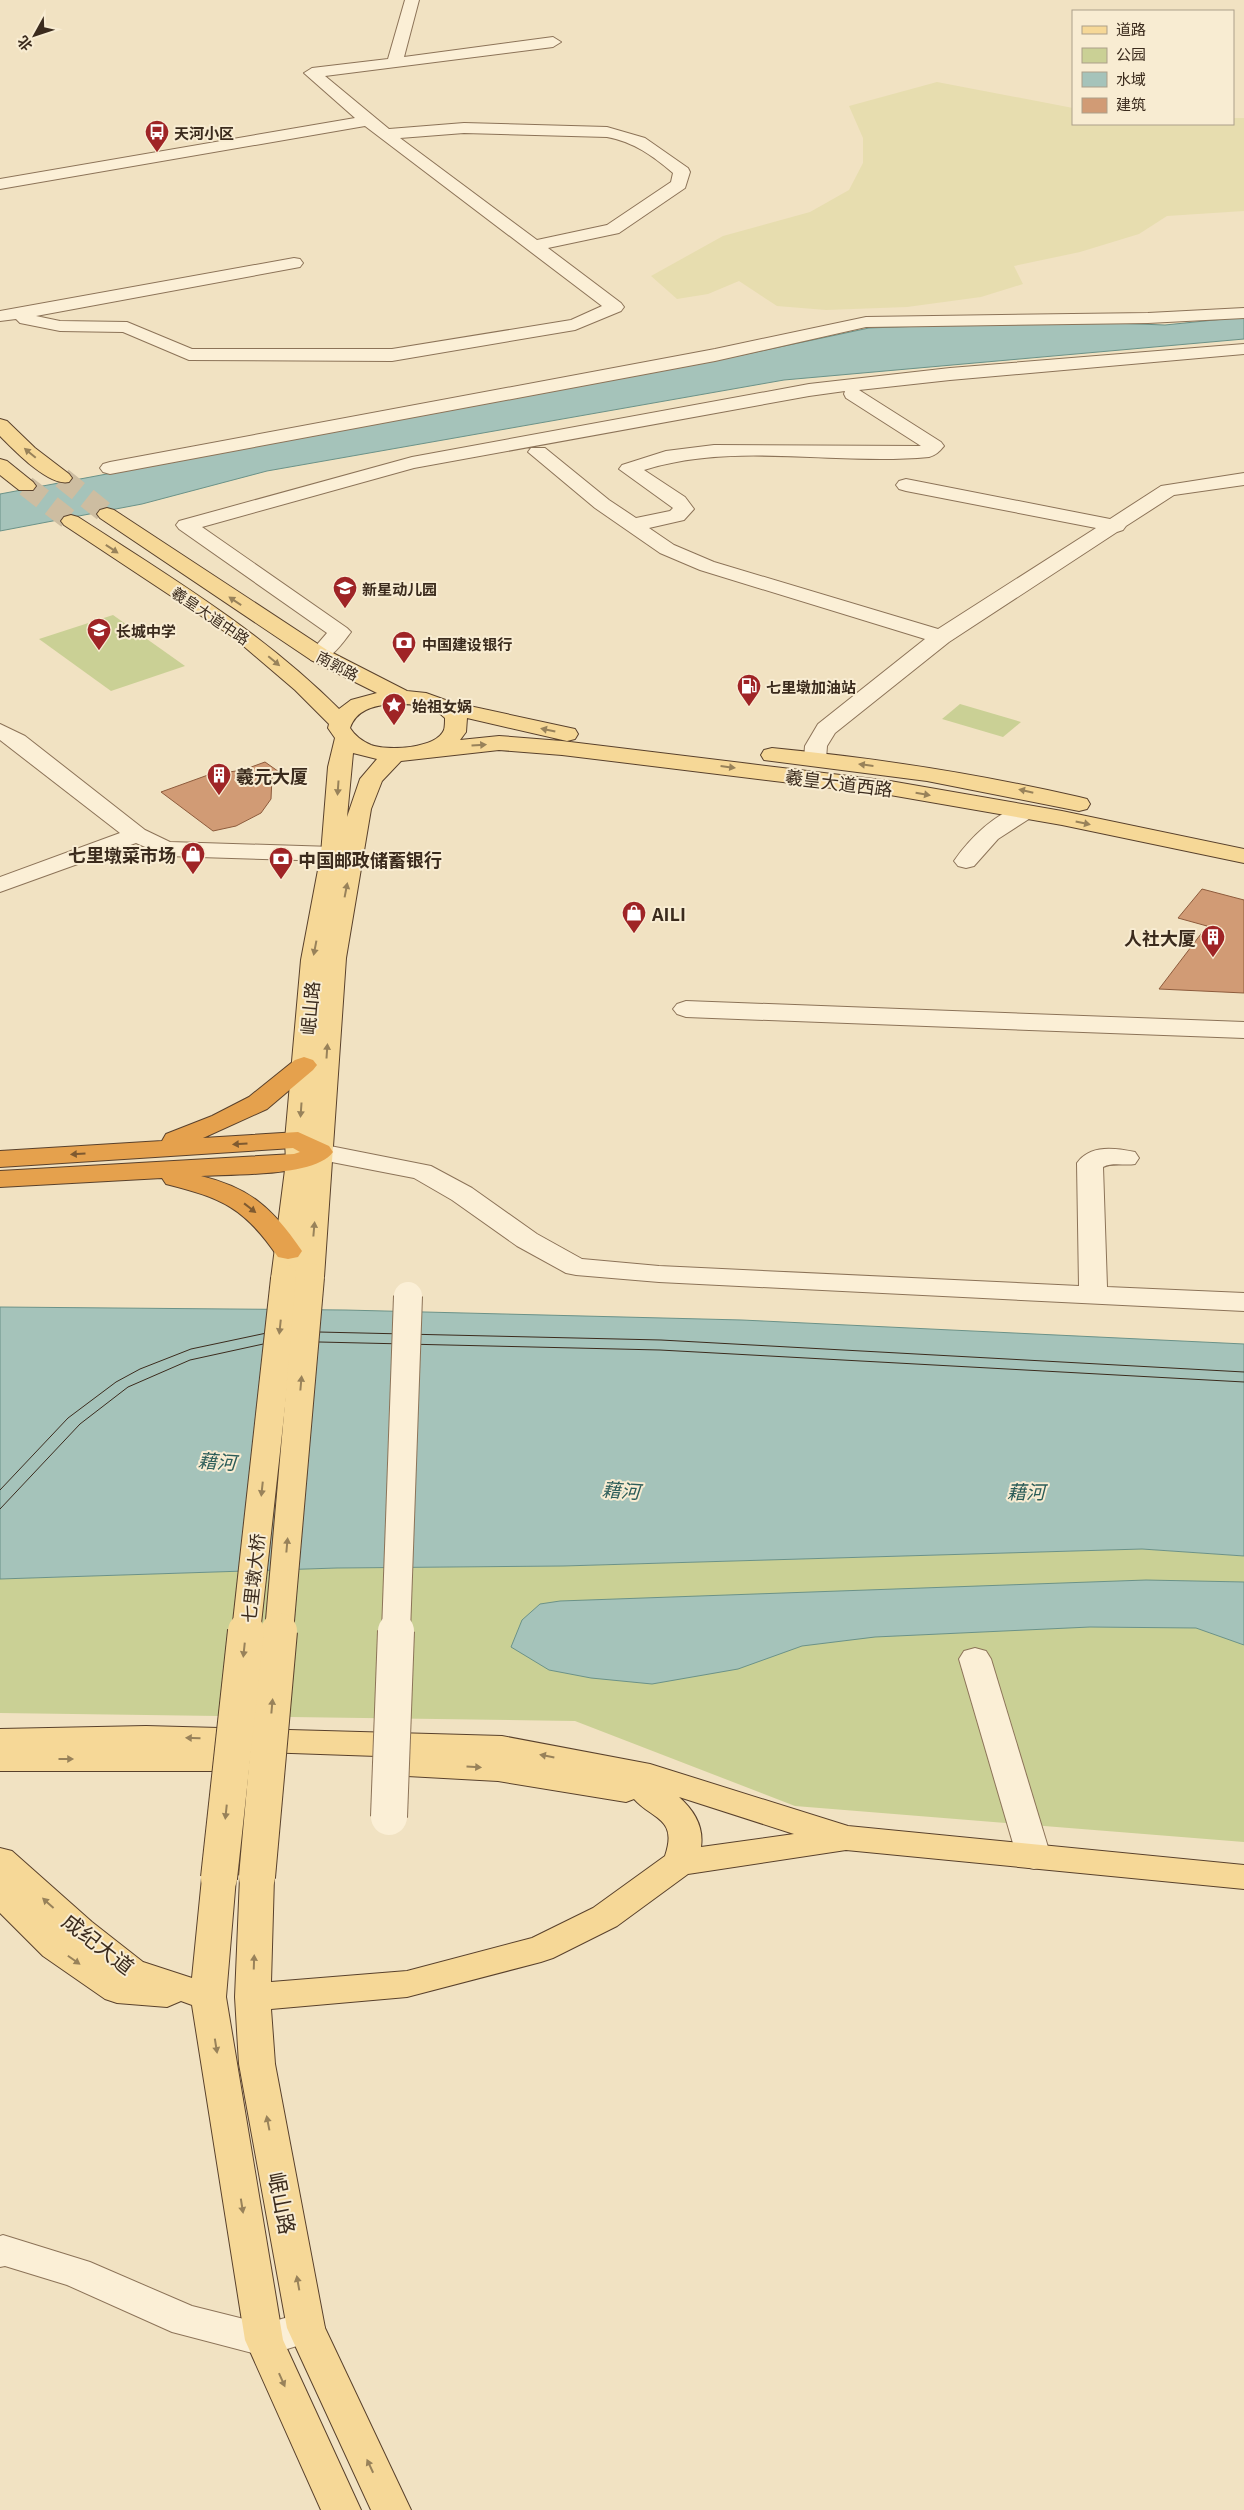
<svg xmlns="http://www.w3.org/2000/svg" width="1244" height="2510" viewBox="0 0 1244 2510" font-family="Georgia,'Noto Sans SC',serif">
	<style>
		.farmland { fill: #e7ddaf }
		.green { fill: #cad095 }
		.water { fill: #a5c3ba; stroke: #6b9288 }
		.building { fill: #d19b75; stroke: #8d5b3c }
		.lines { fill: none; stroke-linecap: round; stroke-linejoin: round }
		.major-tunnel { stroke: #cdbda1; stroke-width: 21; stroke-dasharray: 21 11; stroke-linecap: butt }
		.minor-casing { stroke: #8c7358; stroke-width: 2 }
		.major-casing { stroke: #59412c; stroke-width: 2 }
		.highway-casing { stroke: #59412c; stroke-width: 2 }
		.minor { fill: #fbefd6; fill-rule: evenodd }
		.major { fill: #f6d897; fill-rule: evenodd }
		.highway { fill: #e5a14d; fill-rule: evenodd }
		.tram { stroke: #3b2b1d; stroke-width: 1 }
		.minor-bridge-far1-casing { stroke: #8c7358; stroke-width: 30; stroke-linecap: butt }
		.minor-bridge-casing { stroke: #8c7358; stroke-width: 38; stroke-linecap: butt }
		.major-bridge-far1-casing { stroke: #59412c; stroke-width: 30; stroke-linecap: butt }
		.major-bridge-casing { stroke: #59412c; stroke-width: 38; stroke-linecap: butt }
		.minor-bridge-far1 { stroke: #fbefd6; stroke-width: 28 }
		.minor-bridge { stroke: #fbefd6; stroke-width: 36 }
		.major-bridge-far1 { stroke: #f6d897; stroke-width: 28 }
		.major-bridge { stroke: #f6d897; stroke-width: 36 }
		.oneway { fill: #98825a }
		.oneway2 { fill: #7f5a30 }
		.labels { text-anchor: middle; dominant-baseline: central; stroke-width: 4; stroke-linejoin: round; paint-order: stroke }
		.far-poi-label { font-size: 15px; font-weight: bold; fill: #3b2b1d; stroke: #f8ecd2; text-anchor: start }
		.far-street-label { font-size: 15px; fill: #3b2b1d; stroke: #f8ecd2 }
		.poi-label { font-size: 18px; font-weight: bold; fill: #3b2b1d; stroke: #f8ecd2; text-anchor: start }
		.street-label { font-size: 18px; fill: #3b2b1d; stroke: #f8ecd2 }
		.water-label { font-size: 19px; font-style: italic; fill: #2b5c58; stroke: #f8ecd2 }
		.near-street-label { font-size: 21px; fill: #3b2b1d; stroke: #f8ecd2 }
	</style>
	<rect width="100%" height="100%" fill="#f1e2c2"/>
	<!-- farmland -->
	<polygon class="farmland" points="937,82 1073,108 1073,124 1233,124 1233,118 1244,118 1244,211 1167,216 1139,234 1080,252 1014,266 1023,284 981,297 907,307 826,310 777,306 739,281 708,294 677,299 651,276 723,236 810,212 849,190 863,163 863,138 849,106"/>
	<!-- green -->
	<g class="green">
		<polygon points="113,615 185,666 111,691 39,639"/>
		<polygon points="960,704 1021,722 1003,737 942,719"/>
		<polygon points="1142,1549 1244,1556 1244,1842 795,1806 575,1721 0,1713 0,1579 337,1568 563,1566"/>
	</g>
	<!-- water -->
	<g class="water">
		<polygon points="1244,317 1244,339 784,380 267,471 142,504 0,531 0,494 742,355 869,328 1059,321 1165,325"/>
		<polygon points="0,1307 345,1310 742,1320 1244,1344 1244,1556 1142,1549 563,1566 337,1568 0,1579"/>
		<polygon points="1146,1580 1244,1582 1244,1645 1196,1628 1090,1627 875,1637 802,1646 738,1669 652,1684 591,1678 549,1670 511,1647 522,1620 540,1604 560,1601"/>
	</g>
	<!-- building -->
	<g class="building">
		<polygon points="265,762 282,774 272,777 271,799 261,813 236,826 213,831 161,792 208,775 243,770"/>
		<polygon points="1202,889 1244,900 1244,993 1159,989 1207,926 1178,918"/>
	</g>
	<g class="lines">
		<!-- major-tunnel -->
		<g class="major-tunnel">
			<polyline points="62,478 107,514"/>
			<polyline points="26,486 71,521"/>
		</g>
		<defs>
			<g id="minor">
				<path d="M405,0h14l-15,57 149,-20 8,5 -8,5 -228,29 64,53 75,-6 143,4 38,11 43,30 2,4 -5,16 -66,45 -71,15 73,55 3,4 -3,4 -46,19 -183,31 -203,-1 -66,-28 -63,-1 -40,-8 -4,-4 -16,2v-10l294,-53 6,1 3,4 -3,4 -264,49 24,5 67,1 65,27h200l179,-29 31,-14 -237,-180 -365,63v-10l355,-61 -51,-45 8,-5 76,-9zM464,133l143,4c27,5 46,19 66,36l-2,9 -64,43 -70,15 -137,-102z"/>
				<polygon points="1244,308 1244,318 1148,323 866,327 715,361 110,474 103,472 100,468 103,464 110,462 715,349 866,317 1148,313"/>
				<path d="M1244,344v10l-294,26 -91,10 82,52 3,4c-5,6 -8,9 -15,11 -94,9 -193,-16 -285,13l41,27 9,12 -10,11 -35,8 25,17 40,17 224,67 158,-101 -190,-37 -7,-2 -3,-4 3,-4 7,-2 204,40 51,-33 83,-13v12l-70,10 -48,31 -3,4 -6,2 -168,110 -114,91 -8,13 -1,13 -3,5 -8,2 -8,-2 -3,-5 1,-13 13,-22 107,-85 -225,-69 -40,-17 -65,-45 -67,-56 3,-4h14l64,52 27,18 34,-7 3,-3 -54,-39 3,-4 44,-14 48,-6 207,1 -75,-48 -2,-4 1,-3 -36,5 -395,72 -212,59 145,101 4,4c-10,13 -22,32 -40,28l-3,-5 19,-22 -148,-104 -3,-4 3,-4 233,-64 397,-73 141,-16z"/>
				<polygon points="0,724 25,736 145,830 170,842 333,847 341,849 345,854 341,859 333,861 166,856 136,843 0,892 0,877 120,833 0,740"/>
				<path d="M1024,805l8,2 4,5 -4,5 -34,22 -24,27 -8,2 -8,-2 -4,-5c16,-23 42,-49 70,-56z"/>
				<polygon points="686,1001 1244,1022 1244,1038 686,1017 677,1014 673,1009 677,1004"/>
				<path d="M320,1144l111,22 41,22 65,46 45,25 77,7 420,20 -2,-123c13,-19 39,-15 58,-11l4,6 -4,6c-10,2 -22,-2 -32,3l4,120 137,6v18l-585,-29 -83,-7 -10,-2 -49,-27 -65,-46 -38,-22 -103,-20 -4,-6 4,-6z"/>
				<polygon points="975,1648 986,1651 991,1659 1051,1857 1046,1866 1034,1869 1022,1866 1017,1857 959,1659 964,1651"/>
				<polygon points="3,2235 90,2262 192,2306 264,2324 306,2312 320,2317 325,2328 320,2339 264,2356 172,2332 67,2285 5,2266 0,2267 0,2236"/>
			</g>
			<g id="major">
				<path d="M0,419l7,2 28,27 34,26 3,4 -3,4c-20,5 -55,-32 -69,-46z"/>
				<polygon points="0,459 7,461 33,482 36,486 33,490 19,490 0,475"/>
				<path d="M107,508l7,2 213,140 80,41 19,2 25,9 124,27 3,5 -3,5 -8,2 -100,-23 -1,14 -6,8 39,-4 63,5 328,40 172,30 182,38v14l-182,-38 -172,-30 -328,-40 -63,-5 -98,11 -19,20 -11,28 -25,149 -22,319 -4,6 -10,2 -10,-2 -2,-3 -3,5 -10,2 -10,-2 -4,-6 15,-117 -1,-22 16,-180 20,-106 7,-87 7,-29 -7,-10 1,-4 -34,-34 -62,-53 -169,-112 -3,-4 3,-4 7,-2 7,2c91,59 184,115 261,192l12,-9 26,-7 -66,-33 -211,-142 -3,-4 3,-4zM390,704c19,0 40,-1 55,14 0,3 0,9 -1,12 -8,19 -57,21 -73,15 -9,-4 -16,-9 -21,-17 6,-18 23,-22 40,-24zM353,753l24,6 -17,20 -13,38z"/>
				<path d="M772,748c104,10 206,26 307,49l8,2 3,5 -3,5 -8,2 -152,-30 -163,-21 -3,-5 3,-5z"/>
				<path d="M146,1726l356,10 148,28 198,62 396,39v24l-398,-39 -158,24 -71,52 -64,32 -12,4 -134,35 -136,12 4,55 50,264 86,182h-40l-84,-182 -48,-264 -4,-67 5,-120 5,-9 12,-3 12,3 5,9 -3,105 136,-11 125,-33 61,-30 72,-52c13,-38 -12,-36 -31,-57l-8,3 -128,-21 -109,-6 -12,-4 -4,-8 4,-7 -114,-4 4,7 -4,8 -12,4h-251v-42zM679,1797l115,37 -93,13c3,-20 -7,-37 -22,-50z"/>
				<polygon points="0,1848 12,1851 92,1922 143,1962 192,1978 202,1878 207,1869 219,1865 231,1869 236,1878 226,1997 283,2340 361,2510 321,2510 245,2340 192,2005 181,2001 167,2007 117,2003 105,1999 43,1956 0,1913"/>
			</g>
			<path id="highway" d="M304,1057l9,3 4,5 -4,5 -46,39 -64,29 95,-6 31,14 4,6c-17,25 -102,22 -132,24 50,12 72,33 101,75l-4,6 -10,2 -10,-2c-33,-49 -56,-59 -112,-73l-4,-6 -162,9v-16l294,-17 6,-2 -7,-4 -293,19v-16l162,-10 4,-7 46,-18 37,-19 46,-37z"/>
		</defs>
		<!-- minor casing -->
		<use href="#minor" class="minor-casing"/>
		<!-- major casing -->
		<use href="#major" class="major-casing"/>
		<!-- highway casing -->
		<use href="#highway" class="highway-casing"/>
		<!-- minor -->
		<use href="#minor" class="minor"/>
		<!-- major -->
		<use href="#major" class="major"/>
		<!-- highway -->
		<use href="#highway" class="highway"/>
		<!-- tram -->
		<g class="tram">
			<polyline points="0,1490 68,1418 116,1382 140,1369 191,1349 276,1331 661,1340 1244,1372"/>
			<polyline points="0,1509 80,1424 128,1387 190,1360 277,1341 660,1350 1244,1382"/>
		</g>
		<defs>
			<polyline id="minor-bridge-far1" points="396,1632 408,1296"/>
			<polyline id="minor-bridge" points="389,1817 396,1631"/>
			<g id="major-bridge-far1">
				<polyline points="246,1632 285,1279"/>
				<polyline points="279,1632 310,1277"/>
			</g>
			<g id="major-bridge">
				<polyline points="257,1877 279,1631"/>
				<polyline points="219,1878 246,1631"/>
			</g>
		</defs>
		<!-- minor-bridge-far1 casing -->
		<use href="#minor-bridge-far1" class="minor-bridge-far1-casing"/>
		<!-- minor-bridge casing -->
		<use href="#minor-bridge" class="minor-bridge-casing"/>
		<!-- major-bridge-far1 casing -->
		<use href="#major-bridge-far1" class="major-bridge-far1-casing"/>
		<!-- major-bridge casing -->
		<use href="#major-bridge" class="major-bridge-casing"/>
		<!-- minor-bridge-far1 -->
		<use href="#minor-bridge-far1" class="minor-bridge-far1"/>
		<!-- minor-bridge -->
		<use href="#minor-bridge" class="minor-bridge"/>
		<!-- major-bridge-far1 -->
		<use href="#major-bridge-far1" class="major-bridge-far1"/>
		<!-- major-bridge -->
		<use href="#major-bridge" class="major-bridge"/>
	</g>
	<!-- one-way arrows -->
	<defs><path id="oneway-solid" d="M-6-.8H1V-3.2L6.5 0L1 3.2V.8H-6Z" transform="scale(1.25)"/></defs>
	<g class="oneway">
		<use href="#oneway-solid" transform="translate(30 453) rotate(-140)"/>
		<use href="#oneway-solid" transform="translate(112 549) rotate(34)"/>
		<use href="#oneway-solid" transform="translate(235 601) rotate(-146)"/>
		<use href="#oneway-solid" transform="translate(274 661) rotate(40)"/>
		<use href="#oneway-solid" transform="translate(548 730) rotate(-168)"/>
		<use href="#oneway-solid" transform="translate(479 745) rotate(-4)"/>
		<use href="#oneway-solid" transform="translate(866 765) rotate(-173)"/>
		<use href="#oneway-solid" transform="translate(728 767) rotate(7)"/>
		<use href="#oneway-solid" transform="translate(338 788) rotate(94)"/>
		<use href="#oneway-solid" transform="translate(1026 791) rotate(-167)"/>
		<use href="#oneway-solid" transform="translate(923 794) rotate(10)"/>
		<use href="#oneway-solid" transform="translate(1083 823) rotate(12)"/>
		<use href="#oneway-solid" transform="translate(346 890) rotate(-79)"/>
		<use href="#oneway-solid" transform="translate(315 948) rotate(101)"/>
		<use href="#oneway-solid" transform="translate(327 1051) rotate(-86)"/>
		<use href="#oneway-solid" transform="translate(301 1110) rotate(94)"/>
		<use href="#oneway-solid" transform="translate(314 1229) rotate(-85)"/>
		<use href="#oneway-solid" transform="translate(280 1327) rotate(96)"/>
		<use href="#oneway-solid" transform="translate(301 1383) rotate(-85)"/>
		<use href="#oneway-solid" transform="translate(262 1489) rotate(96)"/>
		<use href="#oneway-solid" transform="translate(287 1545) rotate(-85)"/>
		<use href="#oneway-solid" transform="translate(244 1650) rotate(96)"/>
		<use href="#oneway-solid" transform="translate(272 1706) rotate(-85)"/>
		<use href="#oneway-solid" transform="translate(193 1738) rotate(-178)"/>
		<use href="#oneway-solid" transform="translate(547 1756) rotate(-169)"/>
		<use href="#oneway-solid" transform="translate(66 1759)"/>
		<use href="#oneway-solid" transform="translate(474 1767) rotate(3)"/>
		<use href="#oneway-solid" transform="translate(226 1812) rotate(96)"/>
		<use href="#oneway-solid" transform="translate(48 1903) rotate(-138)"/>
		<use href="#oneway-solid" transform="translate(74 1960) rotate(35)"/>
		<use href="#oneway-solid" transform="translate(254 1962) rotate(-88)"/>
		<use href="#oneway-solid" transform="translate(216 2046) rotate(81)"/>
		<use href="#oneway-solid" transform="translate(268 2123) rotate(-101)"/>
		<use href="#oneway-solid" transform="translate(242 2206) rotate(81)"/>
		<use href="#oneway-solid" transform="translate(298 2283) rotate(-100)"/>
		<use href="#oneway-solid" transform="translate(282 2380) rotate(66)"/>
		<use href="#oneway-solid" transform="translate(370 2466) rotate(-115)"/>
	</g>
	<g class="oneway2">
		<use href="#oneway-solid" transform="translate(240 1144) rotate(176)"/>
		<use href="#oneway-solid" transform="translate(78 1154) rotate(177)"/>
		<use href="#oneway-solid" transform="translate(250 1208) rotate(38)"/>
	</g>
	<!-- icons -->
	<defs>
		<symbol id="bus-pin" viewBox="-11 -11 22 30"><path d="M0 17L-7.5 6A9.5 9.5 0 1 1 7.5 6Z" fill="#9f2426" stroke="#f8ecd2"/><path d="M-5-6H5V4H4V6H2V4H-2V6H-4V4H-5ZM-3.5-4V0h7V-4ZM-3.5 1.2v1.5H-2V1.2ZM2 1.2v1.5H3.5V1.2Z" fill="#fff"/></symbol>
		<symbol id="school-pin" viewBox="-11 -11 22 30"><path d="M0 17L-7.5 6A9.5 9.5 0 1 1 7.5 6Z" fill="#9f2426" stroke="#f8ecd2"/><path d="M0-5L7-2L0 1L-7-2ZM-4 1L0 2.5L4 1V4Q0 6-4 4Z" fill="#fff"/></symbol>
		<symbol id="bank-pin" viewBox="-11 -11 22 30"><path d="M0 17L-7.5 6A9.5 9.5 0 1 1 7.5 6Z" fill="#9f2426" stroke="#f8ecd2"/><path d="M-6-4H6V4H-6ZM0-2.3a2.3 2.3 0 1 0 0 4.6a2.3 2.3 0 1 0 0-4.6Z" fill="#fff"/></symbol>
		<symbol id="fuel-pin" viewBox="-11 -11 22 30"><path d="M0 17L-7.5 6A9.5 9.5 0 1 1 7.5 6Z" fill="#9f2426" stroke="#f8ecd2"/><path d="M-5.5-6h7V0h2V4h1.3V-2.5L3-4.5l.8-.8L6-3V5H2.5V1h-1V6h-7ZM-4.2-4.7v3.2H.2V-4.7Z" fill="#fff"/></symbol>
		<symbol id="sight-pin" viewBox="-11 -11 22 30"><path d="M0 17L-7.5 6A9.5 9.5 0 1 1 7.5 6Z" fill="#9f2426" stroke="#f8ecd2"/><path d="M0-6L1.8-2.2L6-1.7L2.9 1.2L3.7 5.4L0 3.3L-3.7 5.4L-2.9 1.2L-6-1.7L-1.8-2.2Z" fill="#fff"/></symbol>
		<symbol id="building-pin" viewBox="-11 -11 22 30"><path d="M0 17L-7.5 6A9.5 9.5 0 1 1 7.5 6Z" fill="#9f2426" stroke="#f8ecd2"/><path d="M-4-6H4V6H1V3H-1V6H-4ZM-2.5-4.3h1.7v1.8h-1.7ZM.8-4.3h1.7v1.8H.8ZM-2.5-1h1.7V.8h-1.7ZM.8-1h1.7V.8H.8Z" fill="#fff"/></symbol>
		<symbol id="shop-pin" viewBox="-11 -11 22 30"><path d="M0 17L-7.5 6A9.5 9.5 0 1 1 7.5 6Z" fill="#9f2426" stroke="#f8ecd2"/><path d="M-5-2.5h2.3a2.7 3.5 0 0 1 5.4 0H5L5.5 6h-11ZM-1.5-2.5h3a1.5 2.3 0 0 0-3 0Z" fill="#fff"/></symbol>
	</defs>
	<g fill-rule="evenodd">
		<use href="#bus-pin" x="143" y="118" width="28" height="38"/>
		<use href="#school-pin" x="331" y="574" width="28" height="38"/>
		<use href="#school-pin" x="85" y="616" width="28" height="38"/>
		<use href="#bank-pin" x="390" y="629" width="28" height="38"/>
		<use href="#fuel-pin" x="735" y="672" width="28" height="38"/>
		<use href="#sight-pin" x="380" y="691" width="28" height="38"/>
		<use href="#building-pin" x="205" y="761" width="28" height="38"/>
		<use href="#shop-pin" x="179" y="840" width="28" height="38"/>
		<use href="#bank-pin" x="267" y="845" width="28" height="38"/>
		<use href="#shop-pin" x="620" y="899" width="28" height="38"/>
		<use href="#building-pin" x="1199" y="923" width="28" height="38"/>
	</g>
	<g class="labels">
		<!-- far-poi labels -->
		<g class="far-poi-label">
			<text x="174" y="132">天河小区</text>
			<text x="362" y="588">新星动儿园</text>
			<text x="116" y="630">长城中学</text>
			<text x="422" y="643">中国建设银行</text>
			<text x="766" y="686">七里墩加油站</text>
			<text x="412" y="705">始祖女娲</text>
		</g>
		<!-- far-street labels -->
		<g class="far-street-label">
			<text transform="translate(211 615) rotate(34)">羲皇大道中路</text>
			<text transform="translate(338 665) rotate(28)">南郭路</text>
		</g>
		<!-- poi labels -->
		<g class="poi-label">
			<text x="236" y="775">羲元大厦</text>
			<text x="176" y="854" text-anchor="end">七里墩菜市场</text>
			<text x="298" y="859">中国邮政储蓄银行</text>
			<text x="652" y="913">AILI</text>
			<text x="1196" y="937" text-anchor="end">人社大厦</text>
		</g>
		<!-- street labels -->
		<g class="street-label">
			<text transform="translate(839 782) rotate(7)">羲皇大道西路</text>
			<text transform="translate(309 1008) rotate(-85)">岷山路</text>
			<text transform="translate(252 1578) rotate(-84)">七里墩大桥</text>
		</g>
		<!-- water labels -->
		<g class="water-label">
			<text transform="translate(217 1460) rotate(4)">藉河</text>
			<text transform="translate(621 1489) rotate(4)">藉河</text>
			<text x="1026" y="1490">藉河</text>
		</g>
		<!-- near-street labels -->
		<g class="near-street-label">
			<text transform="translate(99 1943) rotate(38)">成纪大道</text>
			<text transform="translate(283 2203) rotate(79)">岷山路</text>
		</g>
	</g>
	<!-- legend -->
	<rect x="1072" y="10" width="162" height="115" fill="#f8ecd2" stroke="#ac9f8a"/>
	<rect x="1082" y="26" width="25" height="8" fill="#f6d897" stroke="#ac9f8a"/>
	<text x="1116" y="35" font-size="15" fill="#3b2b1d">道路</text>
	<rect x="1082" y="48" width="25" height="15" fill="#cad095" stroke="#ac9f8a"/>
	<text x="1116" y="60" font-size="15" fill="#3b2b1d">公园</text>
	<rect x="1082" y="72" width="25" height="15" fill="#a5c3ba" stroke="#ac9f8a"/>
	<text x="1116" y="85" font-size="15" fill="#3b2b1d">水域</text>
	<rect x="1082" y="98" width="25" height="15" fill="#d19b75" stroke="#ac9f8a"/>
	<text x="1116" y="110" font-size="15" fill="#3b2b1d">建筑</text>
	<!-- north arrow -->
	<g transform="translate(35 35) rotate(230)" stroke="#f8ecd2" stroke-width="4" paint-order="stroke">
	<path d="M0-4L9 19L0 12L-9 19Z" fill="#3b2b1d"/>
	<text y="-8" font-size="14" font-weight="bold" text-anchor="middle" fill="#3b2b1d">北</text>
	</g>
</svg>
